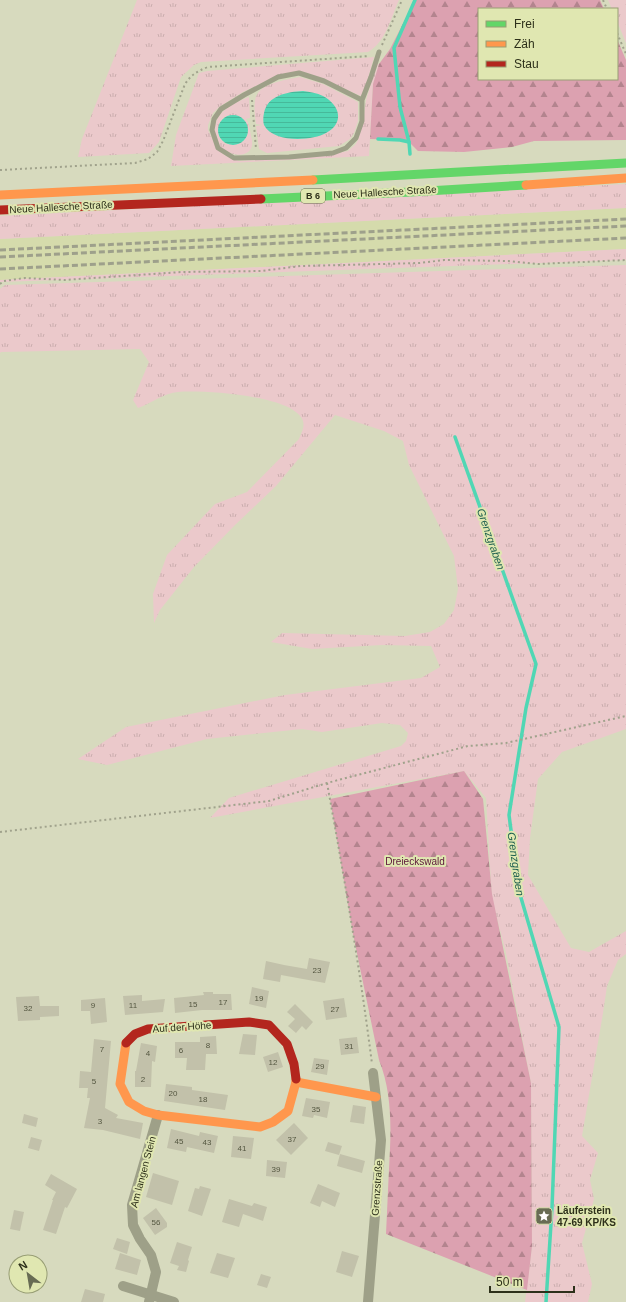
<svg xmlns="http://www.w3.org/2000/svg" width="626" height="1302" viewBox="0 0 626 1302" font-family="Arial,sans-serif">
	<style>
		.built { fill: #d5dbac }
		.grass { fill: url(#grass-tufts); fill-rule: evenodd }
		.forest { fill: url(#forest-firs) }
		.water { fill: url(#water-rules) }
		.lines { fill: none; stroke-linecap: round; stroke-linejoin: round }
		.stream { stroke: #50d7b4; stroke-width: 3.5 }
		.building { fill: #c2c1aa }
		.path { stroke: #a0a28c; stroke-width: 2; stroke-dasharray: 2 3; stroke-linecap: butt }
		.lane { stroke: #9ea088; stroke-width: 5 }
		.street { stroke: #9ea088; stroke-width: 10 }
		.fast { stroke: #63d668; stroke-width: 9 }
		.slow { stroke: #ff974d; stroke-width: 9 }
		.jam { stroke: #b3261e; stroke-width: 9 }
		.rail { stroke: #9ea08b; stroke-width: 3; stroke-dasharray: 6 3; stroke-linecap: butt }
		.labels { text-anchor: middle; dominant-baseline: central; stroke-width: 4; stroke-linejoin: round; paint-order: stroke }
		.number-label { font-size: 8px; fill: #545640 }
		.shield { fill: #e0e7b1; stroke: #636747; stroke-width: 1 }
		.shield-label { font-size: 9px; font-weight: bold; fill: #2d301a }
		.street-label { font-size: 10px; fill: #2d301a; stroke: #e0e7b1 }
		.park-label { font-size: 10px; fill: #5b1639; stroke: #e0e7b1 }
		.poi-label { font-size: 10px; font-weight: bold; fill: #2d301a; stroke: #e0e7b1; text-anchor: start }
		.water-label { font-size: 11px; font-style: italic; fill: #1c5e4e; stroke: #e0e7b1 }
	</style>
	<defs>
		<pattern id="grass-tufts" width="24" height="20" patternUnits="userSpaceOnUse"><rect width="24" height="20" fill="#ebc9cb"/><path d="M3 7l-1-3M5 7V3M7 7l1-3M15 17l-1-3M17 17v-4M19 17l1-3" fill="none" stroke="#caadae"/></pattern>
		<pattern id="forest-firs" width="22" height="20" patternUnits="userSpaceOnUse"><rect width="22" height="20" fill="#dca1b0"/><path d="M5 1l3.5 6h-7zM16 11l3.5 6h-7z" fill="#b3848e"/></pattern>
		<pattern id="water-rules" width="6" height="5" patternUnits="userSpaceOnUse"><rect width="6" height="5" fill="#50d7b4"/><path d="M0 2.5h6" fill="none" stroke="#46b99a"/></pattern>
	</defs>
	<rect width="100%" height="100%" fill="#d7dabe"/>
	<!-- built -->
	<polygon class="built" points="626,208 626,249 0,280 0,239"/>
	<!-- grass -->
	<g class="grass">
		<path d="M137,0h262c-8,17 -13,42 -31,52l-167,10 -7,3 -13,12 -22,65 -10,11 -71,4 4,-18z"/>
		<polygon points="608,0 626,0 626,43 617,21 617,9 612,9"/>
		<polygon points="374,57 364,93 361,96 307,73 299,72 278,76 243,92 219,107 213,113 208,125 208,130 217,149 226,156 239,161 290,158 333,154 348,151 355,145 358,140 363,121 366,100 377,64 379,64 373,84 369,156 171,166 176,135 199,73 207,71"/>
		<path d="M300,77l23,7 35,18v19l-4,12 -4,6 -11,7 -72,7 -8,-4 -3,-23 7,-1 -7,-1c-1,-7 -2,-16 -1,-23 2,-18 30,-21 45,-24z"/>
		<path d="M249,97l1,21 -4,1c4,6 4,14 6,21 3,20 -24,17 -33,6 -3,-3 -3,-7 -4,-11 -3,-22 16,-31 34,-38zM233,115c11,2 16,11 14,21l-21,8 -7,-7 4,-19z"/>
		<polygon points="626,184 626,208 0,239 0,216"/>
		<polygon points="626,249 626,260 0,282 0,280"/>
		<path d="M626,265v464l-64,23 -24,27 -8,59 -2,37 43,73 18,4 37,-21v23l-8,6 -11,26 -4,27 -21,123 16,17 -8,27 4,19 -12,44 10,41 -4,18h-63l7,-56 -1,-163 -25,-130 -14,-54 -6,-101 -22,-27 -254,47 19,-20 172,-52 5,-5 2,-8 -8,-8 -18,-2 -60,9 -20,-3 -95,10 -100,26 -29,-6 48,-32 159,-32 136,-17 19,-11 -9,-21 -49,-1 -70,4 -41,-7 11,-9 123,3 25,-4 14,-8 10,-14 4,-21 -4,-33 -45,-91 -6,-24 -19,-10 -49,-16 -59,71 -41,39 -41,42 -34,43 -6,13 -1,-29 14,-39 48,-51 32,-12 52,-53c2,-6 6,-11 4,-18 -8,-26 -101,-31 -125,-29 -14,1 -26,11 -40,16l-5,-8 16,-38 -9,-13 -139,3 -1,1v-64l5,-4z"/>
	</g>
	<!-- forest -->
	<g class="forest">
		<polygon points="415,0 600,0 604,9 479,9 479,79 617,79 617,39 626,60 626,140 534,141 512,147 464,152 418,151 409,142 400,140 370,139 373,84 379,64 390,49"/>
		<path d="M464,771l19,28 9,95 39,189 1,163 -5,44 -141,-56c1,-22 2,-44 3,-65 2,-37 4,-74 -10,-109l-26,-126 -23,-135z"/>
	</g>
	<!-- water -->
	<g class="water">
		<path d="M303,91c7,1 14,2 20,5 17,9 22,27 3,37 -14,8 -53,10 -62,-8 -1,-3 -1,-8 0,-12 4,-18 23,-21 39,-22z"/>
		<circle cx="233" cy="130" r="15"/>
	</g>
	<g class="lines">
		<!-- stream -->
		<g class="stream">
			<polyline points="378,139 400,140 409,142"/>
			<polyline points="410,154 409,142 400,107 394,48 415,0"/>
			<polyline points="455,437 536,664 526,708 509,815 519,891 559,1027 552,1208 546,1302"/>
		</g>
	</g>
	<!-- building -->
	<g class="building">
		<polygon points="309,958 330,962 325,983 281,975 280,982 263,979 266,961 284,965 307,969"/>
		<polygon points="252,987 269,991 266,1008 249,1004"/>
		<polygon points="203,992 213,992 213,994 231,994 232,1010 202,1010 175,1013 174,998 204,995"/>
		<polygon points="142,995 142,1001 165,999 163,1012 125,1015 123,996"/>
		<polygon points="39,996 40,1006 59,1006 59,1016 40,1017 40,1020 18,1021 16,997"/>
		<polygon points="105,998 107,1022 91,1024 90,1011 81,1011 81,1000"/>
		<polygon points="344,998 347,1017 326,1020 323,1001"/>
		<polygon points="295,1004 313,1022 306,1030 302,1026 296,1033 288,1026 295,1019 287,1012"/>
		<polygon points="243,1034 257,1035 255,1055 239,1054"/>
		<polygon points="216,1036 217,1054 206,1054 205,1070 186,1070 187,1058 175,1058 175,1042 200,1042 200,1037"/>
		<polygon points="357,1037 359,1053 341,1055 339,1039"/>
		<polygon points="94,1039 111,1041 105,1108 118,1115 116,1118 143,1123 140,1139 103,1130 84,1128 90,1098 87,1098 88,1088 79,1088 80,1071 91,1072"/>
		<polygon points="141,1043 157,1046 155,1062 152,1061 151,1087 135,1087 135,1071 136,1071"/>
		<polygon points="278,1052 283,1067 268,1072 263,1057"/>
		<polygon points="314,1058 329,1060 327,1075 311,1072"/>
		<polygon points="166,1084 192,1087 192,1090 228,1095 225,1110 164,1101"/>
		<polygon points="306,1098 330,1102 327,1118 314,1115 313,1118 302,1116"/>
		<polygon points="353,1105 366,1107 364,1124 350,1122"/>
		<polygon points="24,1114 38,1118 36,1127 22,1123"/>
		<polygon points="294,1123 308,1138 291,1155 276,1140"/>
		<polygon points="171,1129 199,1136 200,1132 218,1136 214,1153 187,1147 186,1152 167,1148"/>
		<polygon points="233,1136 254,1138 251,1159 231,1157"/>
		<polygon points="31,1137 42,1140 39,1151 28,1148"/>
		<polygon points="328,1142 342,1146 339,1155 325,1151"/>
		<polygon points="340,1154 365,1161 362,1173 337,1166"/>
		<polygon points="267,1160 287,1162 285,1178 266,1176"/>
		<polygon points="153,1173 179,1181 172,1205 146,1197"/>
		<polygon points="51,1174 77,1189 67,1208 65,1207 56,1234 43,1230 53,1200 52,1200 56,1192 45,1185"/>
		<polygon points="318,1184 340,1193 335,1207 322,1201 320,1207 310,1203"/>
		<polygon points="200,1186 211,1189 202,1216 188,1211 195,1188 199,1189"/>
		<polygon points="229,1199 252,1206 254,1203 267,1207 263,1221 243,1214 239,1227 222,1222"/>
		<polygon points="156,1208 167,1223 167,1227 155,1235 143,1218"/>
		<polygon points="14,1210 24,1212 20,1231 10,1229"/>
		<polygon points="117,1238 130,1242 127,1254 113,1249"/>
		<polygon points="177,1242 192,1247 188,1260 189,1261 186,1272 177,1270 179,1266 170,1263"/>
		<polygon points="342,1251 359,1256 352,1277 336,1272"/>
		<polygon points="120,1253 141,1260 137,1275 115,1269"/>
		<polygon points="217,1253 235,1258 228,1278 210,1273"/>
		<polygon points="261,1274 271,1277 267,1288 257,1285"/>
		<polygon points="85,1289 105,1294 103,1302 81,1302"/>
	</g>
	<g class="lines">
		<!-- path -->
		<g class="path">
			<polyline points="603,0 607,9"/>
			<polyline points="617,33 626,54"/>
			<polyline points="382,45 402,0"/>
			<polyline points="252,100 256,149"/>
			<path d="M0,170l135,-7 13,-4 9,-7 6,-11 22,-57c6,-9 12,-13 23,-17l161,-11"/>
			<polyline points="0,284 4,281 25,278 64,280 182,272 261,271 301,266 420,263 444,260 508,261 538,264 626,260"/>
			<path d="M327,783c17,93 33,186 45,281"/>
			<polyline points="0,832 269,801 327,783 468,746 506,743 626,716"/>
		</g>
		<!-- lane -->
		<polyline class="lane" points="362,100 324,81 299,73 278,77 244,95 221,109 214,119 212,130 218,148 234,158 289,157 333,153 346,148 356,138 362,121 362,100 371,77 379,52"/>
		<!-- street -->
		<g class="street">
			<polyline points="123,1286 174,1302"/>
			<polyline points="149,1302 156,1272 151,1255 140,1239 133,1225 132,1205 158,1115"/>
			<polyline points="368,1302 381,1140 373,1073"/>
		</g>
		<!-- fast -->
		<g class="fast">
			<polyline points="313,180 626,163"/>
			<polyline points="261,199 411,192 526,185"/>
		</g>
		<!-- slow -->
		<g class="slow">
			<polyline points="526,185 626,178"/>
			<polyline points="0,195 313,180"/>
			<polyline points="126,1043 120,1084 129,1102 144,1111 158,1115 260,1127 273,1122 288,1111 296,1082"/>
			<polyline points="296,1079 296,1082 376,1097"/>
		</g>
		<!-- jam -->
		<g class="jam">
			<polyline points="0,210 261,199"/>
			<polyline points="126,1043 135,1034 148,1029 249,1022 269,1025 287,1044 294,1064 296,1079"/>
		</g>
		<!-- rail -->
		<g class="rail">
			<polyline points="0,250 626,219"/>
			<polyline points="0,257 626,226"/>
			<polyline points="0,269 626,238"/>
		</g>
	</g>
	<!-- icons -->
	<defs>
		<symbol id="sight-square" viewBox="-11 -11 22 22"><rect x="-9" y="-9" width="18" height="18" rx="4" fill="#686c53" stroke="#e0e7b1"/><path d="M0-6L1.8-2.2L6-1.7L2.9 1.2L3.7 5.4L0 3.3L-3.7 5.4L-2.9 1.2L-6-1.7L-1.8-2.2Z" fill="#fff"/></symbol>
	</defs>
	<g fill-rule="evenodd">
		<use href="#sight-square" x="534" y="1206" width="20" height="20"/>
	</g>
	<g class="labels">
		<!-- number labels -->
		<g class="number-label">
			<text x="317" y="970">23</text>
			<text x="259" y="998">19</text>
			<text x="223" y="1002">17</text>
			<text x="193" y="1004">15</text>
			<text x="93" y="1005">9</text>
			<text x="133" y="1005">11</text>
			<text x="28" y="1008">32</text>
			<text x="335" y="1009">27</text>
			<text x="208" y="1045">8</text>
			<text x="349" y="1046">31</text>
			<text x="102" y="1049">7</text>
			<text x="181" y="1050">6</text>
			<text x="148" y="1053">4</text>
			<text x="273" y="1062">12</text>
			<text x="320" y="1066">29</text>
			<text x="143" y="1079">2</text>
			<text x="94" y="1081">5</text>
			<text x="173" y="1093">20</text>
			<text x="203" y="1099">18</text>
			<text x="316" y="1109">35</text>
			<text x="100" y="1121">3</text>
			<text x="292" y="1139">37</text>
			<text x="179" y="1141">45</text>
			<text x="207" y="1142">43</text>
			<text x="242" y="1148">41</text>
			<text x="276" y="1169">39</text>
			<text x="156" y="1222">56</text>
		</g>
		<!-- shield labels -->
		<rect class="shield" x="301" y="189" width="24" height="14" rx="3"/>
		<g class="shield-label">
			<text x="313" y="196">B 6</text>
		</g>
		<!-- street labels -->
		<g class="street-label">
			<text transform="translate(385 192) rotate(-3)">Neue Hallesche Straße</text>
			<text transform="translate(61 207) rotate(-3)">Neue Hallesche Straße</text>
			<text transform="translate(182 1027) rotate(-4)">Auf der Höhe</text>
			<text transform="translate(143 1172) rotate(-75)">Am langen Stein</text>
			<text transform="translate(377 1188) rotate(-86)">Grenzstraße</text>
		</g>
		<!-- park labels -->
		<g class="park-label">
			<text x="415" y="861">Dreieckswald</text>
		</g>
		<!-- poi labels -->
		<g class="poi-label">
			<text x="557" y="1210">Läuferstein<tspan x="557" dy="12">47-69 KP/KS</tspan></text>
		</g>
		<!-- water labels -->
		<g class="water-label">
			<text transform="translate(491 539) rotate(71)">Grenzgraben</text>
			<text transform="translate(516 864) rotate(82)">Grenzgraben</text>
		</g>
	</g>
	<!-- legend -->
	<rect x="478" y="8" width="140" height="72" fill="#e0e7b1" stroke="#989e75"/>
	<rect x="486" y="21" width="20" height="6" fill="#63d668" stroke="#989e75"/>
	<text x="514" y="28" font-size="12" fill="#2d301a">Frei</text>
	<rect x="486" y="41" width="20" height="6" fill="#ff974d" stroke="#989e75"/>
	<text x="514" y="48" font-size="12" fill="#2d301a">Zäh</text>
	<rect x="486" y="61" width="20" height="6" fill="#b3261e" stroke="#989e75"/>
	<text x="514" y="68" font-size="12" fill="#2d301a">Stau</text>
	<!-- north arrow -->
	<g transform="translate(28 1274) rotate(329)"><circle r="19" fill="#e0e7b1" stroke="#989e75"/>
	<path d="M0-3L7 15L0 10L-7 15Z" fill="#686c53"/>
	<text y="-6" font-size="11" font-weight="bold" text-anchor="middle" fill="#2d301a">N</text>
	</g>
	<!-- scale -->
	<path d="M490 1286v6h84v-6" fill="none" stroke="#2d301a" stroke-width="2"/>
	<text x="496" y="1286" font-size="12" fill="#2d301a" stroke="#e0e7b1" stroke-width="3" paint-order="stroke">50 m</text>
</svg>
